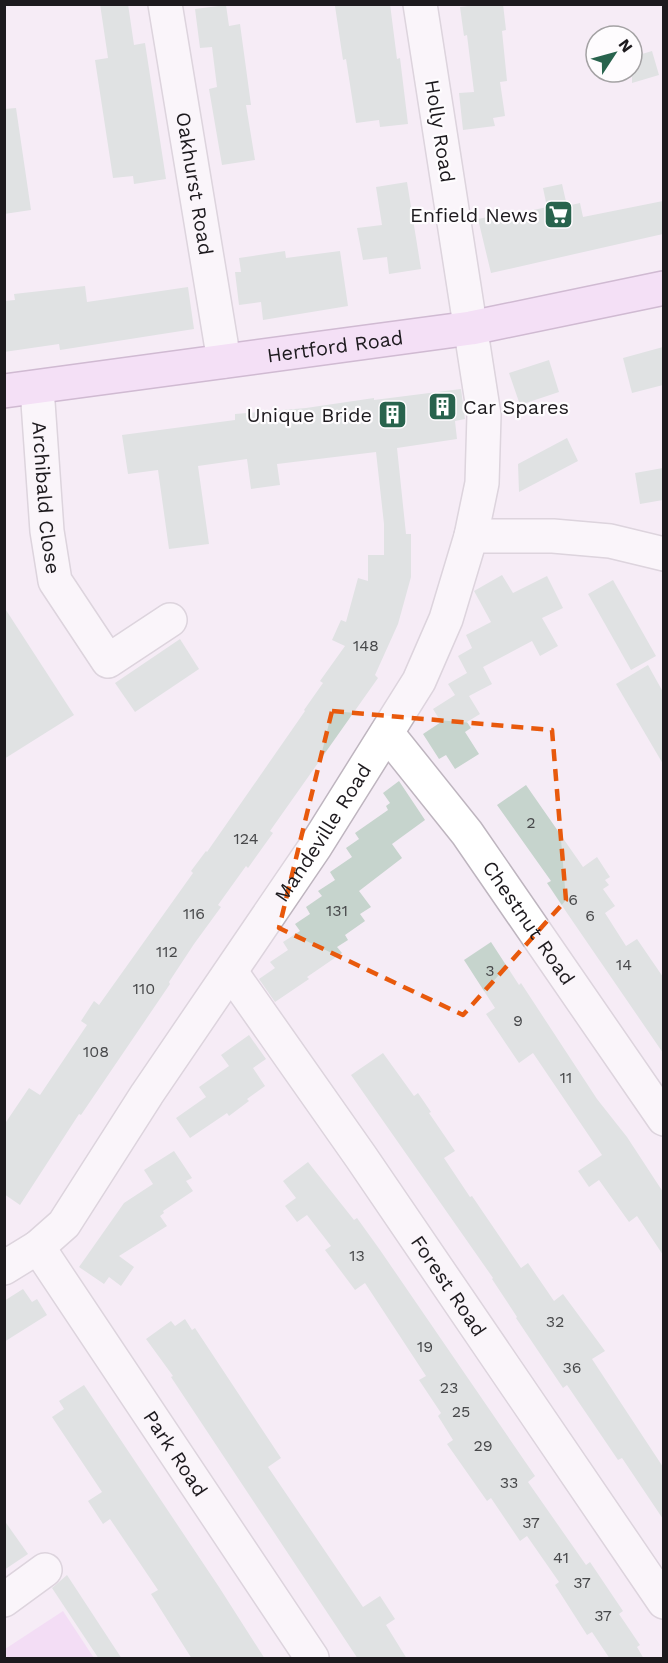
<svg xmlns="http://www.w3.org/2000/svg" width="668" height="1663" viewBox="0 0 668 1663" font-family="'Work Sans',sans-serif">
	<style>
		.green { fill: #f0cbf4 }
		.building { fill: #c6d4cd }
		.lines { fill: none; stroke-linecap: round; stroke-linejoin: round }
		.minor-casing { stroke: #beb5bf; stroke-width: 36 }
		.major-casing { stroke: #a27ca6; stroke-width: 36 }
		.minor { stroke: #fff; stroke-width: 33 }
		.major { stroke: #f2d0f6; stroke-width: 33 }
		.marked { fill: none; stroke: #e8590c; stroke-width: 4.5; stroke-dasharray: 12 8; stroke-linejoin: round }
		.labels { text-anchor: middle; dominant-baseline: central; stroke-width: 4.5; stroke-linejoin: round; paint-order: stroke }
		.number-label { font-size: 16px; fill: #47484a }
		.street-label { font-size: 20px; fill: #1d1a1e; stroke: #fefcfe }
		.poi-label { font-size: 20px; fill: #1d1a1e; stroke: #fefcfe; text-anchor: end }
	</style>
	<rect width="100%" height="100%" fill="#f5ecf6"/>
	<!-- green -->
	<polygon class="green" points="63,1611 94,1658 7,1658 5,1649"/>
	<!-- building -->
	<g class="building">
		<polygon points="100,4 128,4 134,45 145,43 166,179 134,184 133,176 113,178 95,60 108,58"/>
		<polygon points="347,4 390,4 397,59 400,58 408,124 380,127 379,120 356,123 346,59 343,60 335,6"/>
		<polygon points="483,4 503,4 506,30 502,31 507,81 500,82 505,116 493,118 495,126 463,130 459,93 474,92 467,35 464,36 460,7"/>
		<polygon points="226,5 229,26 240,24 251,105 246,105 255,160 222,165 209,89 217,87 212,47 200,48 195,9"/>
		<polygon points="652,51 659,75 632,83 632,57"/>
		<polygon points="16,108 31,210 4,214 4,109"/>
		<polygon points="407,182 421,269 389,274 387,257 363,260 357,228 382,225 376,187"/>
		<polygon points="562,184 567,206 580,203 583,217 663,201 663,234 491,273 478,219 497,215 498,218 547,207 543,188"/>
		<polygon points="285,251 286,258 340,251 348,306 263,320 261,302 239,305 235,272 241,272 239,258"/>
		<polygon points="85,286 87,302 188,287 194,329 60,350 59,344 4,352 4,301 15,300 14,294"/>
		<polygon points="663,347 663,385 632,393 623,358"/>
		<polygon points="549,360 559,392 520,405 509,373"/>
		<polygon points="461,389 465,419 455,421 457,439 397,448 406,534 411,534 411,577 398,624 375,675 378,678 270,831 273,833 248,868 246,866 218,905 221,907 194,944 169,982 170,984 81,1115 79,1114 20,1205 4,1194 4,1125 29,1088 40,1095 87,1025 81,1021 94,1001 99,1005 193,873 191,871 206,851 207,852 305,711 304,710 323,683 320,681 345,646 332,640 341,620 346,622 358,578 368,581 368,555 384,555 384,524 376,452 277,464 280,485 251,489 247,459 198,466 209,544 169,549 158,470 128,474 122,435 235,420 235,414 306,408 374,398 374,400"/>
		<polygon points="567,438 578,461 519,492 518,464"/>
		<polygon points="663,468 663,500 640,504 635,473"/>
		<polygon points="502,575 513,593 547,576 563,608 542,618 558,646 540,656 532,641 483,667 492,684 469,696 480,714 467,722 471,728 465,732 479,754 455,769 446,755 439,759 423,734 441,722 433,709 455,695 448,684 467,673 458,656 472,648 466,635 491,622 474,591"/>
		<polygon points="613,580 656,656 631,670 588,594"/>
		<polygon points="4,607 74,715 4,759"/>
		<polygon points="180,639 199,669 135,712 115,683"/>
		<polygon points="648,665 663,692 663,764 616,684"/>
		<polygon points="399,781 425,820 392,844 402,858 359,891 371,907 360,914 365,921 345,935 348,940 337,947 342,953 307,977 309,979 275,1002 259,979 275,968 270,962 288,950 283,942 300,931 295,924 310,914 306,907 322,896 318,891 335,880 330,872 352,857 346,848 359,839 355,833 388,810 386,806 390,803 383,793"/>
		<polygon points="526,785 583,867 597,857 610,877 605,880 609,885 603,889 615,906 605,913 626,946 637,939 663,977 663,1053 567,913 547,883 551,881 497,805"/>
		<polygon points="491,942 519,985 521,983 597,1099 627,1137 663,1192 663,1255 637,1216 629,1222 599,1180 589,1187 578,1171 602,1155 533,1053 519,1063 486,1014 495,1008 464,960"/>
		<polygon points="249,1035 266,1059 253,1068 265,1086 247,1099 249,1101 229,1116 227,1113 190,1138 176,1118 206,1097 199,1087 229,1066 221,1055"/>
		<polygon points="383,1053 414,1096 418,1093 431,1112 429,1113 455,1151 444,1158 470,1197 472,1196 521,1268 528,1263 554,1301 563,1294 605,1351 592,1359 663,1467 663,1519 622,1458 618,1460 567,1385 563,1388 516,1318 517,1317 492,1279 493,1278 351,1075"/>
		<polygon points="174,1151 192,1178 186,1181 193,1191 163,1211 164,1213 160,1216 167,1226 119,1256 134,1267 121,1286 109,1277 104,1284 79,1267 124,1203 153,1184 144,1170"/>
		<polygon points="308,1162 354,1220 357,1218 380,1250 535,1476 528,1482 586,1565 590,1562 623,1611 619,1614 640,1645 637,1647 644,1659 610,1659 592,1632 587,1635 555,1585 559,1582 527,1536 520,1541 491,1498 487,1501 447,1444 453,1440 438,1416 441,1413 419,1380 426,1376 365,1283 355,1290 325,1250 331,1246 307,1215 297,1222 285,1206 296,1198 283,1181"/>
		<polygon points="23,1289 32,1302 37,1299 47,1315 4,1342 4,1301"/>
		<polygon points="185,1319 192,1330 195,1328 281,1458 268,1467 363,1607 380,1596 395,1619 386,1625 407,1659 358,1659 171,1377 173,1376 146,1339 171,1321 175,1326"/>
		<polygon points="84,1385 219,1587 265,1659 192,1659 151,1594 158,1590 110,1519 103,1524 88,1501 102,1492 52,1417 64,1409 59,1401"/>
		<polygon points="4,1520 28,1554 4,1570"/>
		<polygon points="67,1575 122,1659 99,1659 52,1588"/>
	</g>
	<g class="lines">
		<defs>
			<g id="minor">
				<path id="s1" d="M165,4l59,357"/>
				<path id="s2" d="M37,388l10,143 8,50 53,80 62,-41"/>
				<polyline points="471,536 553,536 610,541 664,554"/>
				<path id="s3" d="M387,733l80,100 197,286"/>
				<path id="s4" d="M231,972l130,185 303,445"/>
				<path id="s5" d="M38,1247l274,411"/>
				<path id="s6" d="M4,1268l34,-21 26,-23 83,-130 168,-247 104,-166 27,-62 25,-83 11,-53 2,-68 -64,-411"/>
				<polyline points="4,1600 45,1570"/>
			</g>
			<g id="major">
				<path id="s7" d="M4,391l467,-63 193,-40"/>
			</g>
		</defs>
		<!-- minor casing -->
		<use href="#minor" class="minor-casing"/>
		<!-- major casing -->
		<use href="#major" class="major-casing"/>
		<!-- minor -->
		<use href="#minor" class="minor"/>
		<!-- major -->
		<use href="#major" class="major"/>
	</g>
	<!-- marked area -->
	<path d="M0 0H668V1663H0ZM332,711l220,19 14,170 -103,115 -184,-87z" fill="#f5ecf6" fill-opacity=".55" fill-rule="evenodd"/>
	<path class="marked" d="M332,711l220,19 14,170 -103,115 -184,-87z"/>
	<!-- icons -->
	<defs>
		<symbol id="supermarket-square" viewBox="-11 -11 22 22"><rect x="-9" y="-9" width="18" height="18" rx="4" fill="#28634d" stroke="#fefcfe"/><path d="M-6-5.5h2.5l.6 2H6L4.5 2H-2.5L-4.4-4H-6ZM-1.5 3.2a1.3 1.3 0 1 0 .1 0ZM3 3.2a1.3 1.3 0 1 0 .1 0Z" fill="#fff"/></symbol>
		<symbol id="building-square" viewBox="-11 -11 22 22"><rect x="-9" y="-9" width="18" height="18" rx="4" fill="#28634d" stroke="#fefcfe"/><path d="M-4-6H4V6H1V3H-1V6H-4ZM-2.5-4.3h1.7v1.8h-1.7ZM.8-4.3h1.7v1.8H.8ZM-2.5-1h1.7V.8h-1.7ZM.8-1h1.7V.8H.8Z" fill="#fff"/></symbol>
	</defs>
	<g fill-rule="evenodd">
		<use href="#supermarket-square" x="542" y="198" width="33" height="33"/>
		<use href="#building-square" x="426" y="390" width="33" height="33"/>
		<use href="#building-square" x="376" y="398" width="33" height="33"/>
	</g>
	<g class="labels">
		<!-- number labels -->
		<g class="number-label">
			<text x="366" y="645">148</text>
			<text x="531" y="822">2</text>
			<text x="246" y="838">124</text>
			<text x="573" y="899">6</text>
			<text x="337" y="910">131</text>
			<text x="194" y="913">116</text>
			<text x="590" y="915">6</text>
			<text x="167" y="951">112</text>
			<text x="624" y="964">14</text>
			<text x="490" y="970">3</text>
			<text x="144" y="988">110</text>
			<text x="518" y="1020">9</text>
			<text x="96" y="1051">108</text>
			<text x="566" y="1077">11</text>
			<text x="357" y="1255">13</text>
			<text x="555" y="1321">32</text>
			<text x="425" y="1346">19</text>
			<text x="572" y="1367">36</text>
			<text x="449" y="1387">23</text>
			<text x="461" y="1411">25</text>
			<text x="483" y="1445">29</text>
			<text x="509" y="1482">33</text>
			<text x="531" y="1522">37</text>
			<text x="561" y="1557">41</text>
			<text x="582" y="1582">37</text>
			<text x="603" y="1615">37</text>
		</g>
		<!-- street labels -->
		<g class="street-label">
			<text transform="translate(440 131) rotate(81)">Holly Road</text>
			<text stroke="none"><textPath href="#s1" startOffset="182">Oakhurst Road</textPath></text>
			<text stroke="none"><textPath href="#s7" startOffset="334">Hertford Road</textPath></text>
			<text stroke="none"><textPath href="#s2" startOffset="110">Archibald Close</textPath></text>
			<text stroke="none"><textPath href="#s6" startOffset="544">Mandeville Road</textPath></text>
			<text stroke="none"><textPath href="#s3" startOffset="237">Chestnut Road</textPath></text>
			<text stroke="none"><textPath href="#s4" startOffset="382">Forest Road</textPath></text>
			<text stroke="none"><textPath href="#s5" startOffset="248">Park Road</textPath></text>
		</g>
		<!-- poi labels -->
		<g class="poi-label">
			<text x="538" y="215">Enfield News</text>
			<text x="463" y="407" text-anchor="start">Car Spares</text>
			<text x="372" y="415">Unique Bride</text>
		</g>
	</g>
	<!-- border -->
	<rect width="668" height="1663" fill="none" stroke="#1d1a1e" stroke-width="12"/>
	<!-- north arrow -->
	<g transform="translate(614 54) rotate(54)"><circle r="28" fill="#fefcfe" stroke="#a4a2a4" stroke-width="1.5"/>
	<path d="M0-4.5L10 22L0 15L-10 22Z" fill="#28634d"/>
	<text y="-9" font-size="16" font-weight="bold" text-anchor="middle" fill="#1d1a1e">N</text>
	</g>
</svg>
